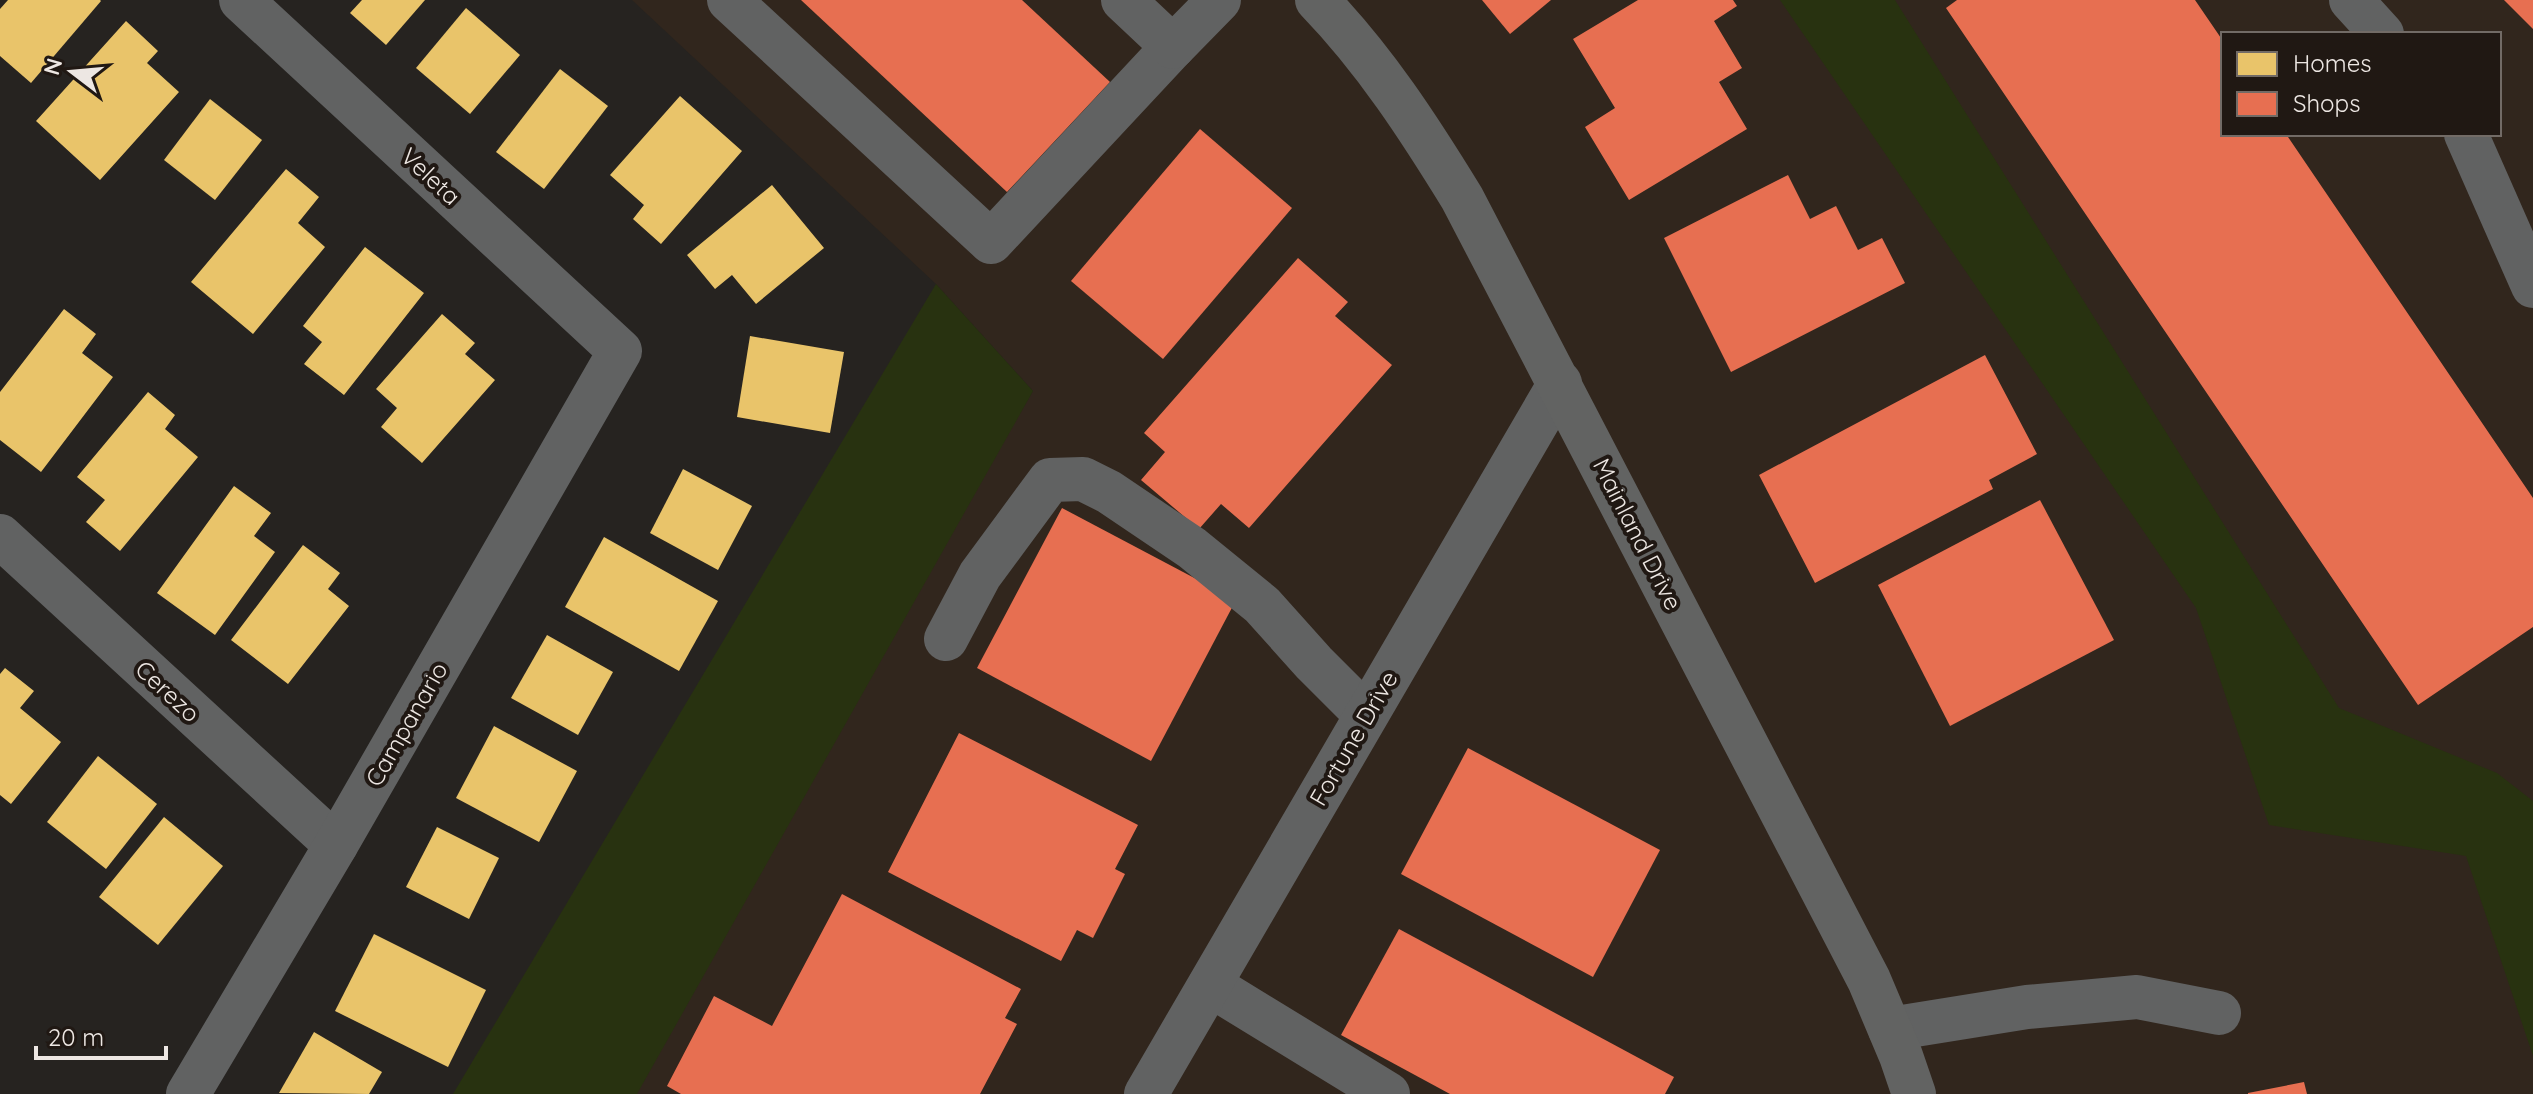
<svg xmlns="http://www.w3.org/2000/svg" width="2533" height="1094" viewBox="0 0 2533 1094" font-family="Quicksand,sans-serif">
	<style>
		.built { fill: #31261d; fill-rule: evenodd }
		.green { fill: #283210 }
		.homes { fill: #e9c46a }
		.shops { fill: #e76f51 }
		.lines { fill: none; stroke-linecap: round; stroke-linejoin: round }
		.minor { stroke: #616262; stroke-width: 44 }
		.major { stroke: #626362; stroke-width: 44 }
		.labels { text-anchor: middle; dominant-baseline: central; stroke-width: 8; stroke-linejoin: round; paint-order: stroke }
		.street-label { font-size: 24px; fill: #ede7e3; stroke: #201813 }
	</style>
	<rect width="100%" height="100%" fill="#262320"/>
	<!-- built -->
	<path class="built" d="M632,0h1901v1094h-1913l413,-703 -97,-107zM2223,34h276v100h-276z"/>
	<!-- green -->
	<g class="green">
		<polygon points="1780,0 1895,0 2339,708 2497,773 2533,801 2533,1056 2466,856 2269,825 2196,608"/>
		<polygon points="936,284 1033,391 637,1094 453,1094"/>
	</g>
	<!-- homes -->
	<g class="homes">
		<polygon points="8,0 100,0 101,1 31,83 0,56 0,9"/>
		<polygon points="362,0 425,0 386,45 350,13"/>
		<polygon points="466,8 520,55 470,114 416,68"/>
		<polygon points="126,21 158,51 147,63 179,92 100,180 36,121"/>
		<polygon points="560,69 608,106 544,189 496,152"/>
		<polygon points="680,96 742,151 661,244 633,219 644,205 610,175"/>
		<polygon points="210,99 262,140 215,200 164,160"/>
		<polygon points="286,169 319,197 298,223 325,247 253,334 191,282"/>
		<polygon points="772,185 824,248 756,304 732,275 715,289 687,255"/>
		<polygon points="365,247 424,293 344,395 304,364 322,342 303,326"/>
		<polygon points="64,309 96,334 82,353 113,377 41,472 0,440 0,392"/>
		<polygon points="442,314 475,343 465,354 495,380 422,463 381,427 397,408 376,389"/>
		<polygon points="750,336 844,352 830,433 737,417"/>
		<polygon points="148,392 175,415 165,429 198,457 120,551 86,522 105,500 77,477"/>
		<polygon points="683,469 752,506 718,570 650,533"/>
		<polygon points="234,486 271,513 254,536 275,552 215,635 157,593"/>
		<polygon points="604,537 718,601 679,671 565,607"/>
		<polygon points="303,545 340,573 328,589 349,606 288,684 231,640"/>
		<polygon points="547,635 613,672 578,735 511,698"/>
		<polygon points="5,668 34,691 20,708 61,742 11,804 0,795 0,674"/>
		<polygon points="494,726 577,771 539,842 456,798"/>
		<polygon points="98,756 157,804 106,869 47,822"/>
		<polygon points="164,817 223,866 158,945 99,897"/>
		<polygon points="437,827 499,858 469,919 406,887"/>
		<polygon points="374,934 486,990 448,1067 335,1011"/>
		<polygon points="314,1032 382,1072 369,1094 279,1093"/>
	</g>
	<!-- shops -->
	<g class="shops">
		<polygon points="801,0 1022,0 1110,82 1007,192"/>
		<polygon points="1482,0 1551,0 1510,34"/>
		<polygon points="1638,0 1733,0 1737,6 1714,21 1742,68 1719,82 1747,129 1629,200 1585,127 1615,108 1573,39"/>
		<polygon points="1957,0 2195,0 2223,41 2223,134 2286,134 2533,498 2533,627 2418,705 1946,8"/>
		<polygon points="2504,0 2533,0 2533,29"/>
		<polygon points="1200,129 1292,208 1163,359 1071,281"/>
		<polygon points="1788,175 1810,219 1836,206 1858,250 1882,238 1905,283 1731,372 1664,238"/>
		<polygon points="1298,258 1348,302 1335,316 1392,365 1249,528 1221,504 1199,529 1141,480 1165,452 1144,433"/>
		<polygon points="1985,355 2037,454 1989,480 1993,489 1815,583 1759,475"/>
		<polygon points="2040,500 2114,640 1950,726 1878,585"/>
		<polygon points="1062,508 1236,600 1151,761 977,668"/>
		<polygon points="959,733 1138,825 1115,869 1125,874 1093,938 1077,930 1061,961 888,872"/>
		<polygon points="1468,748 1660,850 1593,977 1401,874"/>
		<polygon points="842,894 1021,989 1005,1018 1017,1024 980,1094 681,1094 667,1086 714,996 772,1026"/>
		<polygon points="1399,929 1674,1077 1665,1094 1450,1094 1341,1035"/>
		<polygon points="2304,1082 2307,1094 2248,1094 2248,1093"/>
	</g>
	<g class="lines">
		<!-- minor -->
		<g class="minor">
			<polyline points="729,0 991,242 1173,47"/>
			<polyline points="1123,0 1173,47 1219,0"/>
			<polyline points="2351,0 2382,34"/>
			<polyline points="2466,134 2533,286"/>
			<polyline points="0,536 336,845"/>
			<polyline points="946,639 980,575 1050,480 1083,479 1109,492 1192,548 1262,605 1314,663 1366,715"/>
			<polyline points="1210,985 1388,1094"/>
			<polyline points="1890,1029 2027,1007 2137,997 2219,1013"/>
			<polyline points="188,1094 336,845 620,351 241,0"/>
			<polyline points="1146,1094 1560,383"/>
		</g>
		<!-- major -->
		<path class="major" d="M1317,0c58,60 102,128 145,198l407,782 32,76 13,38"/>
	</g>
	<g class="labels">
		<!-- street labels -->
		<g class="street-label">
			<text transform="translate(431 176) rotate(43)">Veleta</text>
			<text transform="translate(1638 534) rotate(63)">Mainland Drive</text>
			<text transform="translate(168 691) rotate(43)">Cerezo</text>
			<text transform="translate(406 724) rotate(-60)">Campanario</text>
			<text transform="translate(1353 738) rotate(-60)">Fortune Drive</text>
		</g>
	</g>
	<!-- legend -->
	<rect x="2221" y="32" width="280" height="104" fill="#201813" stroke="#726b66" stroke-width="2"/>
	<rect x="2237" y="52" width="40" height="24" fill="#e9c46a" stroke="#726b66" stroke-width="2"/>
	<text x="2293" y="72" font-size="24" fill="#ede7e3">Homes</text>
	<rect x="2237" y="92" width="40" height="24" fill="#e76f51" stroke="#726b66" stroke-width="2"/>
	<text x="2293" y="112" font-size="24" fill="#ede7e3">Shops</text>
	<!-- north arrow -->
	<g transform="translate(72 72) rotate(286)" stroke="#201813" stroke-width="6" paint-order="stroke">
	<path d="M0-6L14 30L0 20L-14 30Z" fill="#ede7e3"/>
	<text y="-12" font-size="22" font-weight="bold" text-anchor="middle" fill="#ede7e3">N</text>
	</g>
	<!-- scale -->
	<path d="M36 1046v12h130v-12" fill="none" stroke="#ede7e3" stroke-width="4"/>
	<text x="48" y="1046" font-size="24" fill="#ede7e3" stroke="#201813" stroke-width="6" paint-order="stroke">20 m</text>
</svg>
